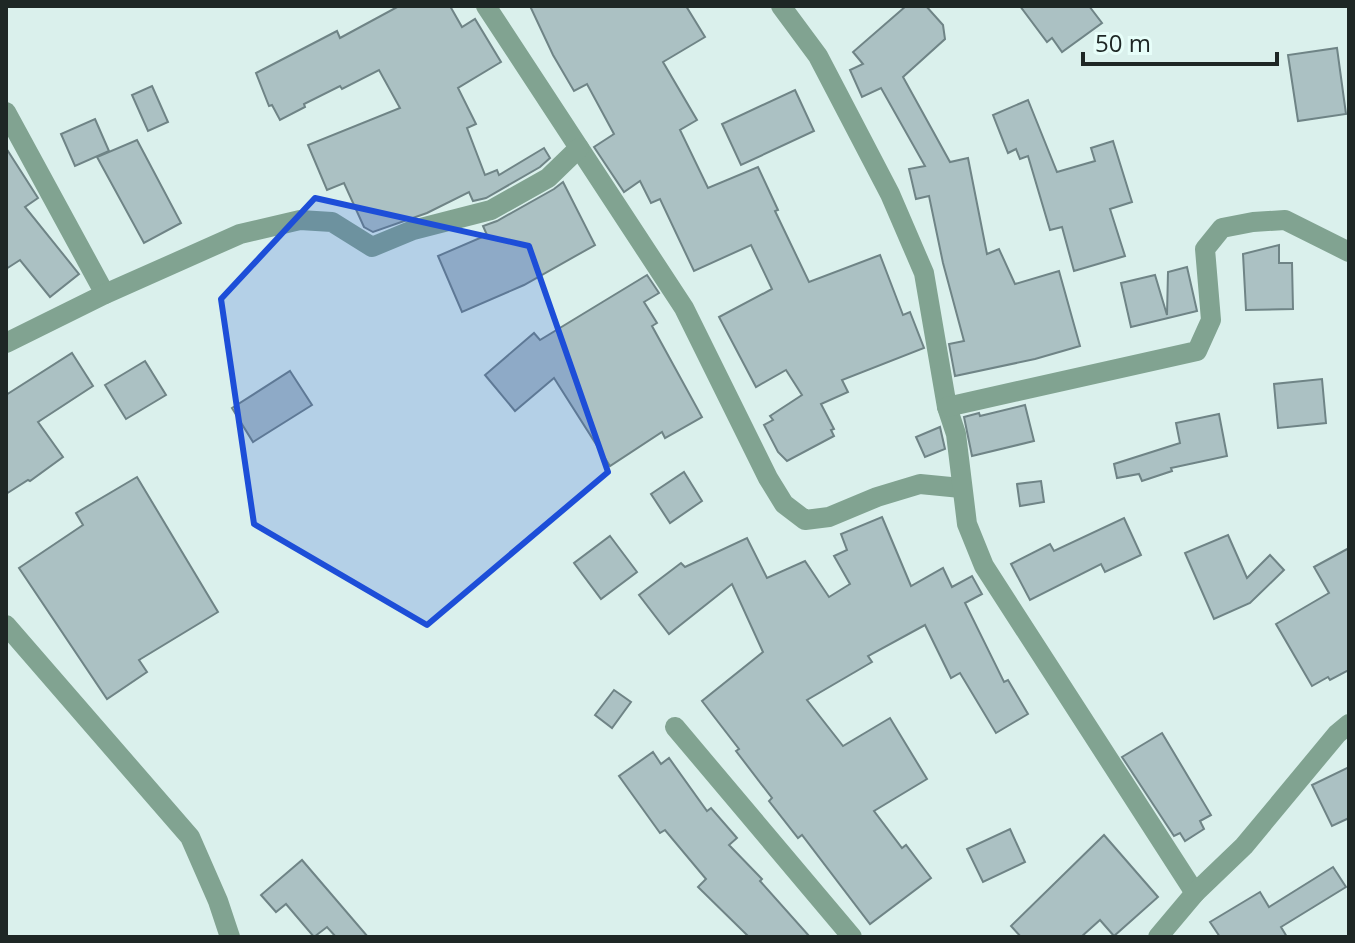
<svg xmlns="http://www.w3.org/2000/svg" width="1355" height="943" viewBox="0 0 1355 943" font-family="'Open Sans',sans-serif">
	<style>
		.building { fill: #abc1c3; stroke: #6f8486; stroke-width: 2 }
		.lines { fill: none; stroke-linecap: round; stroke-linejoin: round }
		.street { stroke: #81a391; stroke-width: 20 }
		.marked { fill: #1d4ed8; fill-opacity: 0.2; stroke: #1d4ed8; stroke-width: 6; stroke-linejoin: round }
	</style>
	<rect width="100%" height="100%" fill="#daf0ec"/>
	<!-- building -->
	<g class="building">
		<polygon points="399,6 450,6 462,27 475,19 501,62 458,88 476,124 467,128 485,175 497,170 499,175 544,148 550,158 540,167 486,198 473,201 469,192 427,213 373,232 364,227 344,183 327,190 308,145 400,108 379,70 342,89 340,86 304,104 305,107 280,120 272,105 269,106 256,73 337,31 340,38"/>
		<polygon points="530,6 686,6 705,37 663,62 697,120 680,130 708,188 758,167 778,210 775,211 809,282 880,255 903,315 910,312 924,348 842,380 848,392 821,404 834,429 831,430 834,436 787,461 778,452 764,425 773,420 770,416 802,395 786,370 756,387 719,317 772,289 751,245 694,271 660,199 651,203 640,181 624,192 594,147 614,134 587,84 574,91 553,55"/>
		<polygon points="906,6 926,6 943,25 945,39 903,77 950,162 968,158 987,254 999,249 1015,284 1059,271 1080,346 1035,359 955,376 949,344 964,341 943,263 929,196 916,199 909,169 925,166 881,88 862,97 850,70 863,64 853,52"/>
		<polygon points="1020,6 1089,6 1102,23 1062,52 1052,38 1047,42"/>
		<polygon points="1337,48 1346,114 1298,121 1288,55"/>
		<polygon points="152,86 168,122 148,131 132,95"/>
		<polygon points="795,90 814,131 741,165 722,124"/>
		<polygon points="1028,100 1057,172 1095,161 1091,148 1113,141 1132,202 1110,209 1125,256 1074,271 1062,227 1050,230 1028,156 1020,159 1016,149 1008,153 993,115"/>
		<polygon points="95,119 109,151 75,166 61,134"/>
		<polygon points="137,140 181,223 144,243 97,157"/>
		<polygon points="6,148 38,198 25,207 79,274 50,297 20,260 6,269"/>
		<polygon points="563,182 595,245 524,285 462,312 438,256 487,235 483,226 497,221 554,189"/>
		<polygon points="1279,245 1279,263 1292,263 1293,309 1246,310 1243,254"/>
		<polygon points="1187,267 1197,311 1131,327 1121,283 1155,275 1167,315 1168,272"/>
		<polygon points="647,275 659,293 644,302 657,323 652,326 702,417 665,438 662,432 610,466 554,378 515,411 485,375 534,333 540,340"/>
		<polygon points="72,353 93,386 38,422 63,457 30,481 28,480 6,494 6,395"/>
		<polygon points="145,361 166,395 126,419 105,385"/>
		<polygon points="290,371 312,405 253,442 232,408"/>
		<polygon points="1322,379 1326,423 1278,428 1274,384"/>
		<polygon points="1025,405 1034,441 972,456 964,417 979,413 980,416"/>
		<polygon points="1219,414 1227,456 1171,468 1172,471 1142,481 1139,474 1117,478 1114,464 1180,443 1176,423"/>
		<polygon points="940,427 945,449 925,457 916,437"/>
		<polygon points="684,472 702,501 670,523 651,494"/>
		<polygon points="137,477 218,612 139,660 147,672 107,699 19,568 83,525 76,513"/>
		<polygon points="1041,481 1044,502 1020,506 1017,484"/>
		<polygon points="882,517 911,586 943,568 952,587 972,576 982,594 965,603 1004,682 1008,680 1028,714 996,733 960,673 951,678 925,625 868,656 872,662 807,700 843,746 890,718 927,779 874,811 902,848 906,845 931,878 870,924 802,835 798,838 769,801 772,798 736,751 739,749 702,701 763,652 732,584 669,634 639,595 681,563 685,567 747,538 767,578 805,561 829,597 850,584 834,556 847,550 841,534"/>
		<polygon points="1124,518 1141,555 1105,572 1101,564 1030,600 1011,564 1050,544 1054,551"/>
		<polygon points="1228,535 1247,578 1270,555 1284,570 1250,603 1214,619 1185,553"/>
		<polygon points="610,536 637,572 601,599 574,563"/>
		<polygon points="1349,548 1349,670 1330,680 1328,677 1312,686 1276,624 1329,593 1314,567"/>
		<polygon points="614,690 631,702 612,728 595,715"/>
		<polygon points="1162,733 1211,815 1200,821 1204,829 1185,841 1180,833 1174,836 1122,757"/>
		<polygon points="653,752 661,764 669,758 707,811 711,808 737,838 729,845 762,879 760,881 810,937 749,937 698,887 706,879 665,830 660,833 619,776"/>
		<polygon points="1349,767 1349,818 1332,826 1312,785"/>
		<polygon points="1010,829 1025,862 983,882 967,849"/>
		<polygon points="1104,835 1158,897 1114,936 1100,920 1081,937 1021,937 1011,926"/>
		<polygon points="302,860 368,937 336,937 327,927 314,937 286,904 276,912 261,895"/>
		<polygon points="1333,867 1346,887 1281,927 1287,937 1220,937 1210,922 1260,892 1269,907"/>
	</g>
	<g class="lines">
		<!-- street -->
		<g class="street">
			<polyline points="486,6 684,308 768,478 784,504 805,520 829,517 877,497 920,484 961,488"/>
			<polyline points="781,6 818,56 890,194 924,273 947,407 956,434 967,524 984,566 1195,893"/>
			<polyline points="6,112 105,294"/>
			<polyline points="6,343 105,294 240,234 300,220 332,222 372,247 413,230 491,210 548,178 579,148"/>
			<polyline points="947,407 1197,351 1211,320 1205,249 1222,228 1253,222 1285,220 1349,252"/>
			<polyline points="6,625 190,837 218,901 230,937"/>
			<polyline points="675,727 852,937"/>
			<polyline points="1158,937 1195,893 1244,846 1337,734 1349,724"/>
		</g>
	</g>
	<!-- marked area -->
	<path class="marked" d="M315,198l214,48 79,226 -181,153 -173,-101 -33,-225z"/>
	<!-- border -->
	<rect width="1355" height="943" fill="none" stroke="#1e2725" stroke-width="16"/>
	<!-- scale -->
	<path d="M1083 52v12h194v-12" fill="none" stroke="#1e2725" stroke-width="4"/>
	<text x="1095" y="52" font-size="24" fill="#1e2725" stroke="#e7fef9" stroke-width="6" paint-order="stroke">50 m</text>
</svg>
